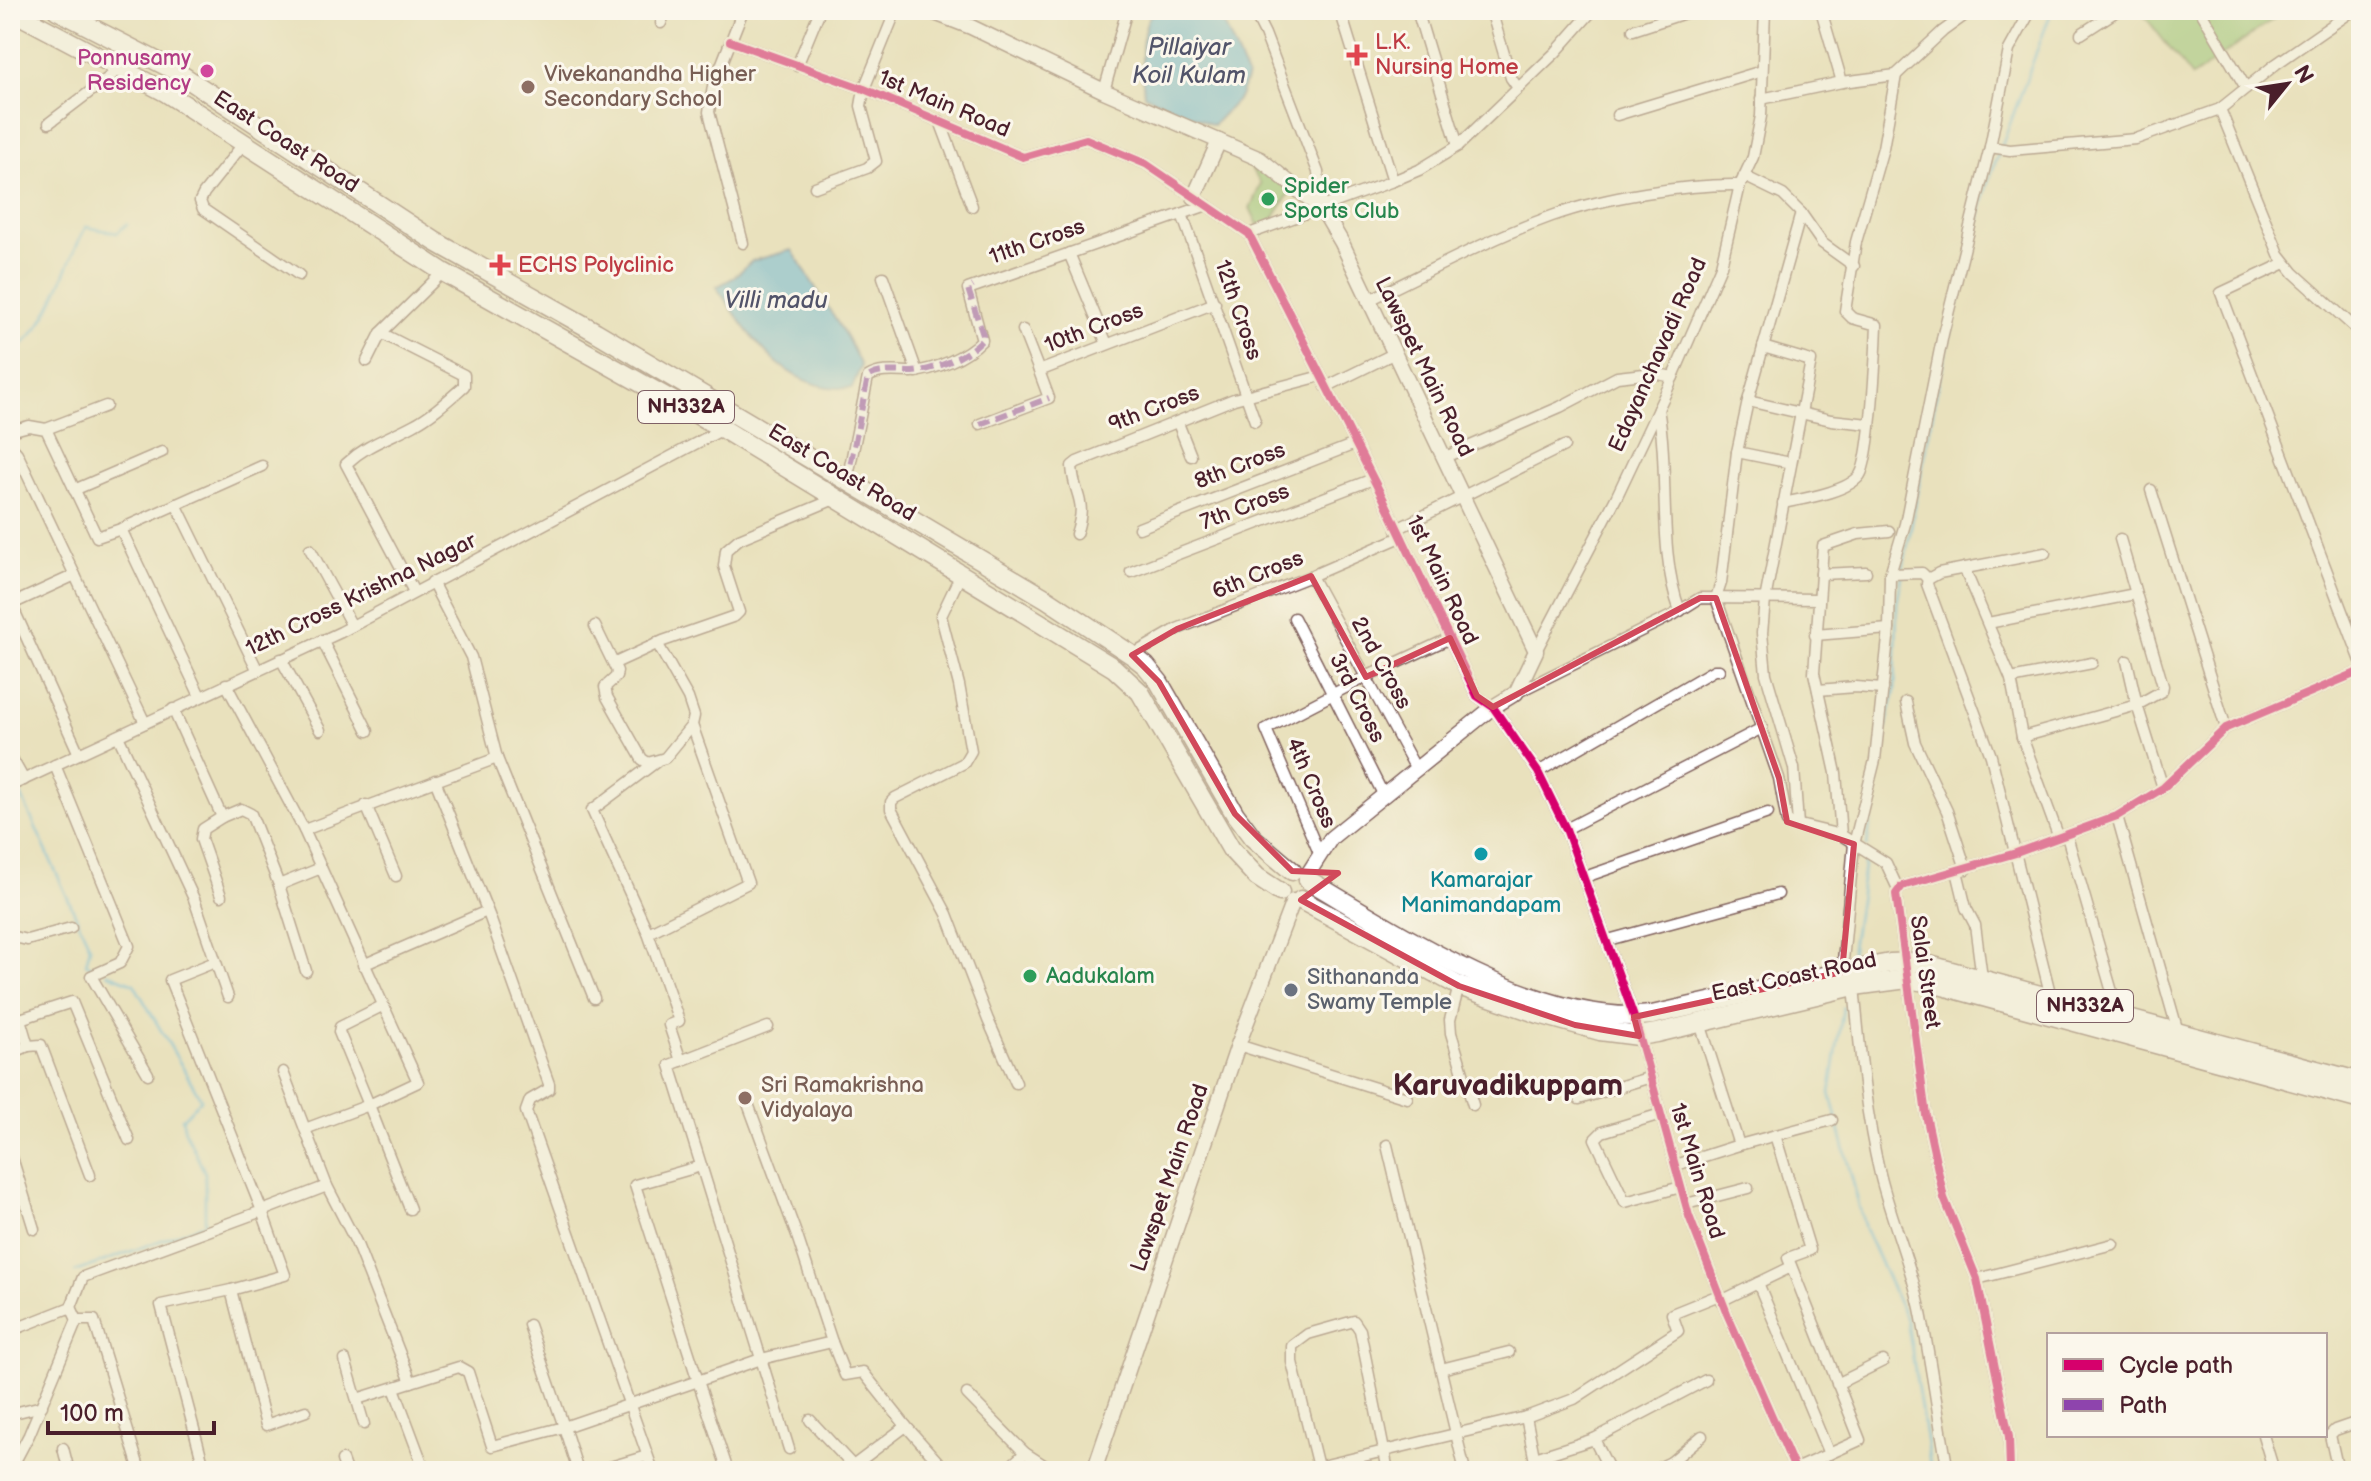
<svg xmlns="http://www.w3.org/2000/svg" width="2371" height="1481" viewBox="0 0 2371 1481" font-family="'Balsamiq Sans',sans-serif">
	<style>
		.green { fill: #92c474; stroke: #6e7250; stroke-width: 2 }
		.water { fill: #62b6de; stroke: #566a84; stroke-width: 2 }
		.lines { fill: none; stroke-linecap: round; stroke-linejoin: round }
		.stream { stroke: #62b6de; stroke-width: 3 }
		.street-casing { stroke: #82635e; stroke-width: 13 }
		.secondary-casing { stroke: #82635e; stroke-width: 17 }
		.highway-casing { stroke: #82635e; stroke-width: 21 }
		.street { stroke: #fff; stroke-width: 10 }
		.secondary { stroke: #fff; stroke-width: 14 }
		.highway { stroke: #fff; stroke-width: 18 }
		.quiet { stroke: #8e44ad; stroke-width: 6; stroke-dasharray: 12 6; stroke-linecap: butt }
		.cycleway-casing { stroke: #fbf7ec; stroke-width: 13 }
		.cycleway { stroke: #d6006c; stroke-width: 8 }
		.marked { fill: none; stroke: #d1495b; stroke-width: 6; stroke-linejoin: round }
		.health-dot { fill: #e0444e; stroke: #fbf7ec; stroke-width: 3 }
		.hotel-dot { fill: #d1479c; stroke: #fbf7ec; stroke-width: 3 }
		.education-dot { fill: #8d6e63; stroke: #fbf7ec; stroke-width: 3 }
		.leisure-dot { fill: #2e9e5b; stroke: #fbf7ec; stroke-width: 3 }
		.culture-dot { fill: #0f9aa8; stroke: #fbf7ec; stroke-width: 3 }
		.worship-dot { fill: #6b7280; stroke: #fbf7ec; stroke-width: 3 }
		.labels { text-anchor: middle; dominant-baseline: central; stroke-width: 6; stroke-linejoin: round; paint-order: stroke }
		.shield { fill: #fbf7ec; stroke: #7f6065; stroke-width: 2 }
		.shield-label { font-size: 20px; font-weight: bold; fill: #4a1f2b }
		.health-label { font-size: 22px; fill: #be3a42; stroke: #fbf7ec; text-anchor: start }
		.hotel-label { font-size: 22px; fill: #b23c85; stroke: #fbf7ec; text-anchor: end }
		.education-label { font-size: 22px; fill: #785e54; stroke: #fbf7ec; text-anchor: start }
		.street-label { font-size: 22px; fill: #4a1f2b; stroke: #fbf7ec }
		.leisure-label { font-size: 22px; fill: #27864d; stroke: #fbf7ec; text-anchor: start }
		.culture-label { font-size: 22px; fill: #0d838f; stroke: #fbf7ec }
		.worship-label { font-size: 22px; fill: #5b616d; stroke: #fbf7ec; text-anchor: start }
		.water-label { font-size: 24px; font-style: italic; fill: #52546a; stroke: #fbf7ec }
		.district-label { font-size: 30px; font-weight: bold; fill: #4a1f2b; stroke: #fbf7ec }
	</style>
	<rect width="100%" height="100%" fill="#fbf7ec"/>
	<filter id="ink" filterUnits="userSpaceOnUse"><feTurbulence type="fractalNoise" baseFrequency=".0125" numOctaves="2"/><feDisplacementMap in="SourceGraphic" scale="16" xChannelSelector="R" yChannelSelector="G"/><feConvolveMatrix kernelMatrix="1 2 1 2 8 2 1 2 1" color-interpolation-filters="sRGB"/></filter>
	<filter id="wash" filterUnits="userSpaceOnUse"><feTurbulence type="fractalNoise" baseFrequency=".006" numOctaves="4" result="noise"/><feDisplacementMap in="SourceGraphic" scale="32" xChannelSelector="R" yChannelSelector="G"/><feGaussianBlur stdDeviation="1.8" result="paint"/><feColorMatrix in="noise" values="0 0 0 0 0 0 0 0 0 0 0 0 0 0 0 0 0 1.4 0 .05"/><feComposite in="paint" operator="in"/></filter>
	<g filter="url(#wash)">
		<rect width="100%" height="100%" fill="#e9e1bd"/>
		<!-- green -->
		<g class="green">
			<polygon points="2140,10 2286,10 2192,77"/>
			<polygon points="1254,166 1291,191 1267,228 1259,227 1250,208 1261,184 1252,170"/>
		</g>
		<!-- water -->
		<g class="water">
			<path d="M1155,10h63l29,66 -7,21 -27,28 -69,-30c-2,-21 -7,-70 11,-85z"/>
			<path d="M792,250l55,88 14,28 -9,22c-69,5 -100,-52 -136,-101l17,-9 19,-17z"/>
		</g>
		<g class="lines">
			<!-- stream -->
			<g class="stream">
				<polyline points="2002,145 2052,10"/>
				<path d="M10,352c43,-22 53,-86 76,-125l31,6 10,-9"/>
				<polyline points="1903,569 1939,380 1987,185 1999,152"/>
				<polyline points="1882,743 1895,690 1897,603 1902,577"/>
				<polyline points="21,795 90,947 86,964 100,970"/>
				<polyline points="1867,846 1878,766"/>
				<polyline points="1851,955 1866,853"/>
				<polyline points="1843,1008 1830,1093 1865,1229 1907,1321 1931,1471"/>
				<polyline points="75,1272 205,1224 205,1173 185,1131 182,1119 201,1099 134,984 107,973"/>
			</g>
		</g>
	</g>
	<g filter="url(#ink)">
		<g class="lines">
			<defs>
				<g id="street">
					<polyline points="1253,10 1265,34 1318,172 1322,209"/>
					<polyline points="1340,10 1393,181"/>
					<polyline points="1417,10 1458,146"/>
					<polyline points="1491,10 1511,78 1518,88"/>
					<polyline points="1821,10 1842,82"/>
					<polyline points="2200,10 2246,88"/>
					<polyline points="2354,10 2276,64 2220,109 2279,254 2294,273 2354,327 2361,328"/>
					<polyline points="661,23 666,10"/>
					<polyline points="1633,30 1694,10"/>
					<polyline points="2081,34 2118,10"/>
					<polyline points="730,41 864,89 1023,157 1086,139 1146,164 1249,234 1385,502 1477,696 1493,707 1538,772 1566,829 1634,1017 1689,1216 1728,1316 1795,1469 1793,1471"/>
					<polyline points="797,66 820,10"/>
					<polyline points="1104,91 1127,10"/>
					<polyline points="1761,99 1842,82 1896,75 1943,31 1972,10"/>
					<polyline points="1617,115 1762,71"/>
					<polyline points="940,121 972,206"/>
					<polyline points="49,123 112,75 117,66"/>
					<polyline points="244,143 204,193 200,201 203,209 299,275"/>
					<polyline points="1990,147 2010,150 2136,139 2220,109"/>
					<polyline points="1744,176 1783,195 1801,213 1822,243 1854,266"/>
					<polyline points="815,187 867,168 876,161 861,106 864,89 896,10"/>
					<polyline points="1801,213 1748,401 1737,452 1721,583 1716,598 1779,778 1787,822 1841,835 1886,863 1898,889"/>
					<polyline points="1182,214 1255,421"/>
					<polyline points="1249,234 1393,181 1419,170 1458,146 1556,52 1593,10"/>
					<polyline points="743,243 709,112 713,86 743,10"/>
					<polyline points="1069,253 1107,344"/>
					<polyline points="2285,263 2221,293 2361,661"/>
					<polyline points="883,277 917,372"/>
					<path d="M1367,301c61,-29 121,-62 185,-85 53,-19 133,-32 188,-31"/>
					<polyline points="1023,330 1039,371"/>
					<path d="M381,333l83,42v11c-16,14 -32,29 -51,39 -26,14 -46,19 -67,39l68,128"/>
					<polyline points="1763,347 1811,361 1765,600 1762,633 1766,674 1794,768 1798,825"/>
					<polyline points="367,361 381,333 443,272"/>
					<polyline points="1326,387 1393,354"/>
					<polyline points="1748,401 1831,420 1869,424"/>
					<path d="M1658,409c12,65 -1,140 22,202"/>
					<polyline points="1178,423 1191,456"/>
					<polyline points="980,424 1049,398 1039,371 1215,303"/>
					<polyline points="46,429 106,406"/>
					<polyline points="10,431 29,426 46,429 97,537 121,529 262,466"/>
					<polyline points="10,445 17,453 145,723"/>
					<polyline points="1737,452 1791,463"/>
					<polyline points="1443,458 1560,407 1617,377 1653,373 1673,377"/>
					<path d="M847,481l21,-104c12,-8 30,-5 44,-5 23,-2 54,-15 70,-32l-14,-51 239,-84"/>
					<polyline points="74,490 162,452"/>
					<polyline points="2151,490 2226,728"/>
					<path d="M1783,503c19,-4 65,-11 77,-28 11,-17 16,-123 17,-150l-25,-7 -7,-7 11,-69 27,-94 13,-73"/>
					<polyline points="176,504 257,669"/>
					<polyline points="1139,528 1355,444"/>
					<polyline points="121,529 200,696"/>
					<polyline points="1397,529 1564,446"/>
					<path d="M1076,534c12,-36 -2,-36 -4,-68l5,-4 157,-63 87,-23"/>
					<polyline points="310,549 352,626"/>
					<polyline points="2045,553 1939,573 1928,579 1927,584 1991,756 2051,997"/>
					<polyline points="1964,568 2011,679"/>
					<polyline points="1131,572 1373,479"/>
					<polyline points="961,574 941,616 959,685 971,751 964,763 895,798 891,802 891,809 947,914 988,1020 1016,1083"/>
					<polyline points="1821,574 1866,572"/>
					<polyline points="1890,574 1922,573 1928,579"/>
					<polyline points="1311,576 1416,769"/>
					<polyline points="432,582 471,657 497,758 594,998"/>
					<polyline points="10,601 79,754"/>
					<polyline points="12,604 75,575"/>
					<polyline points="1294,618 1384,796"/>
					<polyline points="1988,623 2135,594"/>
					<polyline points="595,626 617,671 616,677 605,687 607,697 642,759 648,763 665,758 692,725 694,716 688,698 657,643"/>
					<polyline points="1815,635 1889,629"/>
					<polyline points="322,640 368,731"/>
					<polyline points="1536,651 1616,498 1668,388 1721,266 1740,185 1753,157 1761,116 1765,10"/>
					<polyline points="1132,655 1177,629 1311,576 1401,537"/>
					<polyline points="281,659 320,730"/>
					<polyline points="2127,661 2137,705 2163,788"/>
					<polyline points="615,663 663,641 735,616 739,612 724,566 726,550 739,539 837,498"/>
					<polyline points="226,684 304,830 418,1082 369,1105 339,1032 340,1027 382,1006"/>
					<polyline points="1818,690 1855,687 1883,689"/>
					<polyline points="1516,693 1673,615 1700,598 1818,599"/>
					<polyline points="1906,702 1915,743 1947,811 1966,869"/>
					<polyline points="173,709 222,817 241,809 251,814 279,885 306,971"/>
					<polyline points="118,736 194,899 228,997"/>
					<polyline points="2022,737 2137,705 2162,691 2163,686 2120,539"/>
					<polyline points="10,755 24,780"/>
					<polyline points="656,762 592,810 648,933 679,1021 669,1025 681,1061"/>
					<polyline points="55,765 129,946 120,963 91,976 148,1074"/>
					<polyline points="1538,772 1714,670 1719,670"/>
					<polyline points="435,780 489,915 549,1084 549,1089 530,1100 526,1111 653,1471"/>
					<polyline points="10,786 341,632 723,429"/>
					<polyline points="366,805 396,876"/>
					<polyline points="2117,816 2178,1032"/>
					<polyline points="1566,829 1762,728"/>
					<polyline points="304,830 497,758"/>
					<polyline points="1841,835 1836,773 1814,673 1823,546 1858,534 1889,531"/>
					<polyline points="2067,836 2119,1016"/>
					<polyline points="2059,838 2022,737 2011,679 2092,663"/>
					<polyline points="1319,853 1266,729 1366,677 1450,638"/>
					<polyline points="1957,871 1966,908 1975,925 1982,978"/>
					<polyline points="1585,877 1768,813"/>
					<polyline points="279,885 321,868"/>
					<polyline points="221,896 201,839 203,829 222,817"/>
					<polyline points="648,933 748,883 692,725"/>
					<polyline points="10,936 27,940 71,928"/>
					<polyline points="1608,940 1778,894"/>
					<polyline points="363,965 487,911"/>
					<polyline points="1842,972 1854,844 1875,760 1889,629 1890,574 1905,524 1943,334 1990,147 2009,50 2031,10"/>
					<polyline points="1459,986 1450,1020 1451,1033 1473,1105"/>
					<path d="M1854,986c6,64 11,126 26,188 11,45 30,88 40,134 11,54 18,109 28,163"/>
					<polyline points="768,1027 670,1065 789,1449"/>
					<polyline points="1238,1045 1407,1098"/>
					<polyline points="28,1046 41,1045 90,1175"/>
					<polyline points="10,1054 28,1046 20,1019 72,1002 129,1140"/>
					<polyline points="283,1072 327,1186"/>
					<polyline points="1579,1099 1651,1077"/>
					<polyline points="1661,1114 1602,1132 1595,1139 1625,1202 1681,1187"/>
					<polyline points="305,1129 369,1105 410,1209"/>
					<polyline points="1775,1135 1810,1250 1788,1258 1860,1440 1829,1454"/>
					<polyline points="1387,1145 1465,1471"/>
					<polyline points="1739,1145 1832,1120"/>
					<polyline points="10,1151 34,1229"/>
					<polyline points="1676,1165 1739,1145 1700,1023"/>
					<polyline points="701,1166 635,1185 698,1381 761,1359 832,1342 797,1236 747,1101"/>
					<polyline points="1686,1204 1748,1188"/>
					<polyline points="1977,1279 2113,1244"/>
					<polyline points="1758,1283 1791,1267"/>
					<polyline points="231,1290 266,1425 306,1411"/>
					<polyline points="1721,1301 1758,1283 1829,1454 1795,1469"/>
					<polyline points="71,1307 83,1277 262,1211 170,980 215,962"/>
					<polyline points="529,1325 564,1427 698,1381 728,1471"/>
					<polyline points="10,1331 71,1307 77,1320 94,1320 140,1471"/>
					<polyline points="832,1342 845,1375 863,1372 906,1426 853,1466 854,1471"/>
					<polyline points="345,1360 364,1424"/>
					<polyline points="1441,1369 1509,1352"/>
					<polyline points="411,1382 459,1367 468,1372 492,1446 564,1427 578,1471"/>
					<polyline points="1837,1384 1883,1361"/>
					<polyline points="394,1388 425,1471"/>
					<polyline points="967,1394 1025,1453 1053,1471"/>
					<polyline points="10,1414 42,1406"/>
					<polyline points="1526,1417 1537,1471"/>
					<polyline points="810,1420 853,1466"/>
					<polyline points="906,1426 946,1471"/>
					<polyline points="2263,1435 2274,1471"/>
					<polyline points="63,1448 69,1471"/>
					<polyline points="1535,1458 1594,1439"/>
					<polyline points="342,1460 346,1471"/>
					<polyline points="1671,1462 1702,1436"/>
					<polyline points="1318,1467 1292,1362 1292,1346 1308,1334 1354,1321 1360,1330 1388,1471"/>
					<polyline points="10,1471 29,1435 77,1320"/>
					<polyline points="205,1471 161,1305 231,1290 285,1275 262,1211 327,1186 356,1242 411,1382 357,1399"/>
					<polyline points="597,1471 647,1456"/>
					<polyline points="1005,1471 1025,1453"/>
					<polyline points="1301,1471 1526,1417 1574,1399 1678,1331 1672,1314 1719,1295"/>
					<polyline points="1610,1471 1594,1439 1706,1380"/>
					<polyline points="1652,1471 1671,1462 1676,1471"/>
					<polyline points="1881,1471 1885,1469"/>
					<polyline points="2010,1471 2009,1437 1977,1279 1944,1198 1926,1115 1896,894 1902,886 2016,853 2117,816 2163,788 2226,728 2361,671"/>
					<polyline points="2338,1471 2330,1435 2335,1430 2361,1421"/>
				</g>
				<g id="secondary">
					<polyline points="927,10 971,27 1104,91 1260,159 1322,209 1342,243 1536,651 1516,693 1493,707 1331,838 1306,877"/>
					<polyline points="1194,197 1219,141"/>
					<polyline points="1094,1471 1238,1045 1293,901"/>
				</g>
				<g id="highway">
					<polyline points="10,10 165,92 443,272 723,429 1114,668 1140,692 1231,849 1257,877 1280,892"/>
					<polyline points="57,10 174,70 436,242 596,332 1047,599 1132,655 1146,666 1159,682 1235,814 1253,838 1292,871"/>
					<path d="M1308,880c94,55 232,147 344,135l190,-43 48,-9 28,-1 443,120"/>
					<polyline points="1301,900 1459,986 1539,1014 1600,1031 1639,1036 1657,1033 1854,986 1907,979 1932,983 2361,1100"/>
				</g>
			</defs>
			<!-- street casing -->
			<use href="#street" class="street-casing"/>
			<!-- secondary casing -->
			<use href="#secondary" class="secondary-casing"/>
			<!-- highway casing -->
			<use href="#highway" class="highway-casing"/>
			<!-- street -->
			<use href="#street" class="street"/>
			<!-- secondary -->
			<use href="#secondary" class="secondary"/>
			<!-- highway -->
			<use href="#highway" class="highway"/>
			<!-- quiet -->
			<g class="quiet">
				<polyline points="980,424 1049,398"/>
				<path d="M847,481l21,-104c12,-8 30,-5 44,-5 23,-2 54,-15 70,-32l1,-5 -15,-46 5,-3"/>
			</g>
			<defs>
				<g id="cycleway">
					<polyline points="730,41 864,89 1023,157 1086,139 1146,164 1249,234 1385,502 1477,696 1493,707 1538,772 1566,829 1634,1017 1689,1216 1728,1316 1795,1469 1793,1471"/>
					<polyline points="2010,1471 2009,1437 1977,1279 1944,1198 1926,1115 1896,894 1902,886 2016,853 2117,816 2163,788 2226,728 2361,671"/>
				</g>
			</defs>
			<!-- cycleway casing -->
			<use href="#cycleway" class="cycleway-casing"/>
			<!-- cycleway -->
			<use href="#cycleway" class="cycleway"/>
		</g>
	</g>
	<!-- marked area -->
	<path d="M0 0H2371V1481H0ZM1311,576l55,101 84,-39 27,58 16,11 207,-109h16l63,180 8,44 67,22 -12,128 -208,45 5,19 -64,-11 -116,-39 -158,-86 37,-27 -46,-2 -57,-57 -76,-132 -27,-27 45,-26z" fill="#e9e1bd" fill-opacity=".55" fill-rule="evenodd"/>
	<path class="marked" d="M1311,576l55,101 84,-39 27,58 16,11 207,-109h16l63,180 8,44 67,22 -12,128 -208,45 5,19 -64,-11 -116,-39 -158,-86 37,-27 -46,-2 -57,-57 -76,-132 -27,-27 45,-26z"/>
	<!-- markers -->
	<g class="health-dot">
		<path d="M1353 43h8v8h8v8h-8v8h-8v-8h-8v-8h8z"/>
		<path d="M496 253h8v8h8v8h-8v8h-8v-8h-8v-8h8z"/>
	</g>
	<circle class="hotel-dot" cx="207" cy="71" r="8"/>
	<g class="education-dot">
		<circle cx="528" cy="87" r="8"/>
		<circle cx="745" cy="1098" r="8"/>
	</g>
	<g class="leisure-dot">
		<circle cx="1268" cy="199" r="8"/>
		<circle cx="1030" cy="976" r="8"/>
	</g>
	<circle class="culture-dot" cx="1481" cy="854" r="8"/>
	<circle class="worship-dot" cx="1291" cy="990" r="8"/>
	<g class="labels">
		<!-- shield labels -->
		<g class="shield">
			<rect x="638" y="391" width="96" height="32" rx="6"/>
			<rect x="2037" y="990" width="96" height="32" rx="6"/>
		</g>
		<g class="shield-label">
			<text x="686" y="407">NH332A</text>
			<text x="2085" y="1006">NH332A</text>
		</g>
		<!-- health labels -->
		<g class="health-label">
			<text x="1375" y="42">L.K.<tspan x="1375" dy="25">Nursing Home</tspan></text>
			<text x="518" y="265">ECHS Polyclinic</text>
		</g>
		<!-- hotel labels -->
		<g class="hotel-label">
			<text x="191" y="58">Ponnusamy<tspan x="191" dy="25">Residency</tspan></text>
		</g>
		<!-- education labels -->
		<g class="education-label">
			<text x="544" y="74">Vivekanandha Higher<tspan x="544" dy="25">Secondary School</tspan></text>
			<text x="761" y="1085">Sri Ramakrishna<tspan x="761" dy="25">Vidyalaya</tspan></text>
		</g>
		<!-- street labels -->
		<g class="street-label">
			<text transform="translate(944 104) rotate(23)">1st Main Road</text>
			<text transform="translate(286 142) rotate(33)">East Coast Road</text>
			<text transform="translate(1037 242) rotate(-19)">11th Cross</text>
			<text transform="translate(1238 310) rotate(71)">12th Cross</text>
			<text transform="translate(1094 328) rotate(-21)">10th Cross</text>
			<text transform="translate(1658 355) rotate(-66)">Edayanchavadi Road</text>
			<text transform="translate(1424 367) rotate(64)">Lawspet Main Road</text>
			<text transform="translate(1154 409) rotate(-21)">9th Cross</text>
			<text transform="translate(1240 466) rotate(-21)">8th Cross</text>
			<text transform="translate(842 473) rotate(31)">East Coast Road</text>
			<text transform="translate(1245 507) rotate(-21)">7th Cross</text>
			<text transform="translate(1258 575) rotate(-22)">6th Cross</text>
			<text transform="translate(1442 580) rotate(65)">1st Main Road</text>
			<text transform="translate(361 595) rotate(-26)">12th Cross Krishna Nagar</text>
			<text transform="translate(1381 663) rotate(61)">2nd Cross</text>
			<text transform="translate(1357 698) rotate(63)">3rd Cross</text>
			<text transform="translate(1311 783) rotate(67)">4th Cross</text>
			<text transform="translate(1925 972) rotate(82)">Salai Street</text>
			<text transform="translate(1794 977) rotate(-12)">East Coast Road</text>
			<text transform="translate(1697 1171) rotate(73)">1st Main Road</text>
			<text transform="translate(1170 1178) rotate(-71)">Lawspet Main Road</text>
		</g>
		<!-- leisure labels -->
		<g class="leisure-label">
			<text x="1284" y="186">Spider<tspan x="1284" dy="25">Sports Club</tspan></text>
			<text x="1046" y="976">Aadukalam</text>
		</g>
		<!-- culture labels -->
		<g class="culture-label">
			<text x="1481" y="880">Kamarajar<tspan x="1481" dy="25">Manimandapam</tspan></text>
		</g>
		<!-- worship labels -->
		<g class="worship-label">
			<text x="1307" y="977">Sithananda<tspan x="1307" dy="25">Swamy Temple</tspan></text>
		</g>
		<!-- water labels -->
		<g class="water-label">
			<text x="1189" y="47">Pillaiyar<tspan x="1189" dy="28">Koil Kulam</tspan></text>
			<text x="776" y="300">Villi madu</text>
		</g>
		<!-- district labels -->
		<g class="district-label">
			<text x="1508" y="1086">Karuvadikuppam</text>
		</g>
	</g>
	<!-- margin -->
	<rect width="2371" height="1481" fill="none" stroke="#fbf7ec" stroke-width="40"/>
	<!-- legend -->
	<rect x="2047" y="1333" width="280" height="104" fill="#fbf7ec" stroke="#b4a19f" stroke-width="2"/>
	<rect x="2063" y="1359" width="40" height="12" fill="#d6006c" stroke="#b4a19f" stroke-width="2"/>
	<text x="2119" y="1373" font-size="24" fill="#4a1f2b">Cycle path</text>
	<rect x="2063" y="1399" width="40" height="12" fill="#8e44ad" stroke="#b4a19f" stroke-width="2"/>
	<text x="2119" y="1413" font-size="24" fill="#4a1f2b">Path</text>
	<!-- north arrow -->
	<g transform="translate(2287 84) rotate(60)" stroke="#fbf7ec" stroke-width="6" paint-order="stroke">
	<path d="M0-6L14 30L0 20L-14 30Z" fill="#4a1f2b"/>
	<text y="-12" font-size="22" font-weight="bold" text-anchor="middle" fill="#4a1f2b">N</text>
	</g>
	<!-- scale -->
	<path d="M48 1421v12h166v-12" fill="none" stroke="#4a1f2b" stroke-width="4"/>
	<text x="60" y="1421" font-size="24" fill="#4a1f2b" stroke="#fbf7ec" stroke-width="6" paint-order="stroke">100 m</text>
</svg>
